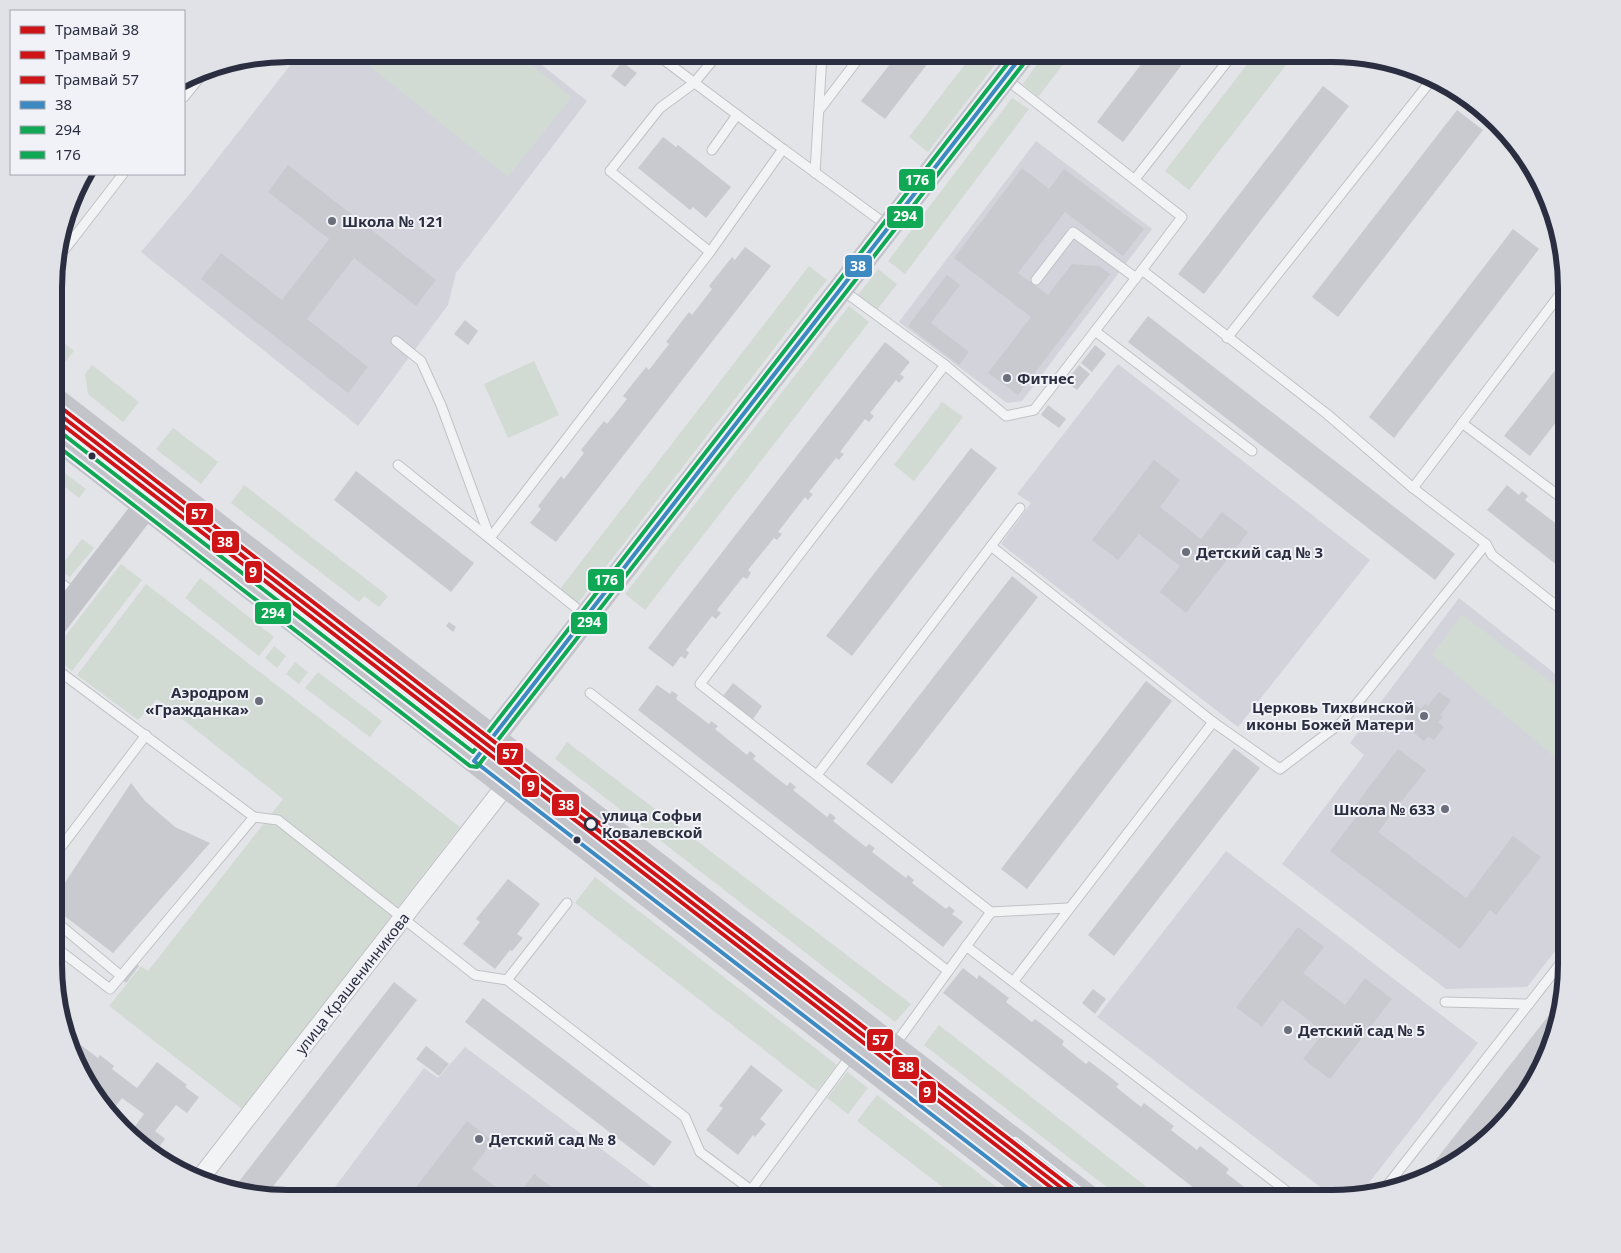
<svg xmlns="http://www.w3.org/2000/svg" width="1621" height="1253" viewBox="0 0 1621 1253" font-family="'Noto Sans',sans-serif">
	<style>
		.built { fill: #d2d3db }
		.green { fill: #d2dad4 }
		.building { fill: #c9cacf }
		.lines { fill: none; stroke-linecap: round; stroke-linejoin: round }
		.lane-casing { stroke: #c1c2c6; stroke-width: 11 }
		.street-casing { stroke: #c1c2c6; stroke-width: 20 }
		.lane { stroke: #f2f3f5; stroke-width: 9 }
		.street { stroke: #f2f3f5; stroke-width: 18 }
		.secondary { stroke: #c3c4c9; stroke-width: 25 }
		.bus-1-casing { stroke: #f1f2f7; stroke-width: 8 }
		.bus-2-casing { stroke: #f1f2f7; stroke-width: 8 }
		.bus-3-casing { stroke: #f1f2f7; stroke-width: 8 }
		.bus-1 { stroke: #3d8ac2; stroke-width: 4 }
		.bus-2 { stroke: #10a855; stroke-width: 4 }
		.bus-3 { stroke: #10a855; stroke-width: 4 }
		.tram-1-casing { stroke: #f1f2f7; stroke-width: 8 }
		.tram-2-casing { stroke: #f1f2f7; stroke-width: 8 }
		.tram-3-casing { stroke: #f1f2f7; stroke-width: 8 }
		.tram-1 { stroke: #ce1417; stroke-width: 4 }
		.tram-2 { stroke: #ce1417; stroke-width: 4 }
		.tram-3 { stroke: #ce1417; stroke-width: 4 }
		.poi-dot { fill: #6b6e7b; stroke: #f1f2f7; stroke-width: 2 }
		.bus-dot { fill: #2b2e40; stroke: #f1f2f7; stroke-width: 2 }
		.stop-dot { fill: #f1f2f7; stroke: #2b2e40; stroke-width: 2.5 }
		.labels { text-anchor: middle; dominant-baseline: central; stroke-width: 4; stroke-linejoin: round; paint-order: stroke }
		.poi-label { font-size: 15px; font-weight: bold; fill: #2b2e40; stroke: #f1f2f7; text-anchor: start }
		.stop-label { font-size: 15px; font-weight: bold; fill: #2b2e40; stroke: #f1f2f7; text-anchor: start }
		.street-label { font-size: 15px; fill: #2b2e40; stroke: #f1f2f7 }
		.rim { fill: none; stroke: #2b2e40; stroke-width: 6 }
		.line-badge { stroke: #f1f2f7; stroke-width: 2 }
		.badge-label { font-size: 14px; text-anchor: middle; font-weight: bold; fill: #fff }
	</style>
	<rect width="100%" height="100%" fill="#e3e4e8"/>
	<!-- built -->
	<g class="built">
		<polygon points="299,54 528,54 587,101 456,273 448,305 358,426 141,252 193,190"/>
		<polygon points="1036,141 1152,229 1022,401 1007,403 899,322"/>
		<polygon points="1118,364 1370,560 1238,727 1001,544 1031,503 1017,494"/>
		<polygon points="1459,598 1567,683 1567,936 1527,987 1446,989 1282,864 1364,755 1350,743"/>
		<polygon points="1226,851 1478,1043 1361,1193 1336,1199 1097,1017"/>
		<polygon points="465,1047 668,1199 326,1199 424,1068 438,1078"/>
	</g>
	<!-- green -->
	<g class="green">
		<polygon points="360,54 517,54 572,97 508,177 358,57"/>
		<polygon points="973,54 1003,54 928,152 909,137"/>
		<polygon points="1044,54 1071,54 1038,97 1023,84"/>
		<polygon points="1255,54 1294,55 1189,190 1165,171"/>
		<polygon points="1012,98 1029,109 905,274 888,261"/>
		<polygon points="809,266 827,280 578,603 560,589"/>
		<polygon points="878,269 897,284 877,310 858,295"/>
		<polygon points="849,306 869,322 645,610 625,594"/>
		<polygon points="56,336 74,351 66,361 56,361"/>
		<polygon points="534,361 559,415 508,438 484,384"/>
		<polygon points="92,365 139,402 123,422 88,394 85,374"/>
		<polygon points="942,402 963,417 914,481 894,465"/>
		<polygon points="173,428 218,462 201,484 156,449"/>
		<polygon points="55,466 86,489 79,498 55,479"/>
		<polygon points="244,485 388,596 379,607 364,596 359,602 231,503"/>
		<polygon points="82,539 94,548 70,577 58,570"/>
		<path d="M121,564l21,16 -70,91c-11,-9 -18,-14 -12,-28z"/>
		<polygon points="200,578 274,637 259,656 185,598"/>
		<polygon points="146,584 460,827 242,1109 109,1006 141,966 148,971 283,799 157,699 138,720 77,675"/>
		<polygon points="1462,614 1567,695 1567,767 1432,655"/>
		<polygon points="274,646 286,656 277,668 265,658"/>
		<polygon points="295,662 308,672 299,684 286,674"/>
		<polygon points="318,672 382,721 370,737 305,688"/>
		<polygon points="567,742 911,1004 895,1022 555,759"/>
		<polygon points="595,877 837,1065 817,1091 575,903"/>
		<polygon points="939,1025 1162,1199 1122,1199 924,1045"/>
		<polygon points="847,1072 868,1088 848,1114 827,1098"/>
		<polygon points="877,1095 1012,1199 958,1199 857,1121"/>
	</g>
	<!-- building -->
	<g class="building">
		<polygon points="898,54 935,54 885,119 861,101"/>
		<polygon points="1149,54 1190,54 1123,142 1097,122"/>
		<polygon points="622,62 637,73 625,87 611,76"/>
		<polygon points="1323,86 1349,106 1204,294 1178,274"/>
		<polygon points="1457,110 1483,130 1338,317 1312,297"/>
		<polygon points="663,137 676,147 678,145 731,187 706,218 693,207 690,210 638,168"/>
		<polygon points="288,165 436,280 416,306 354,258 307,319 368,367 348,393 201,279 221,253 282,300 329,239 268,192"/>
		<polygon points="1022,168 1049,189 1064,169 1144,229 1123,256 1065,212 1018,273 1048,295 1072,264 1099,266 1110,274 1018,395 988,373 1031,317 954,258"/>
		<polygon points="1513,229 1539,249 1394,438 1369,417"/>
		<polygon points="745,247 771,266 556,542 530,523 541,509 538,506 561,476 564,479 584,453 581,450 604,421 607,424 627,399 623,396 646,367 649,370 669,344 666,342 689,312 692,315 712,289 709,286 732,257 735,260"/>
		<polygon points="947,275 960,285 931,323 969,352 959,365 908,326"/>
		<polygon points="1148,316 1455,554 1435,580 1128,342"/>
		<polygon points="465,320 478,331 468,345 454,334"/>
		<polygon points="885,342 910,362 900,374 904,377 899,383 896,380 870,413 874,416 869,422 865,419 840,452 844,454 839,460 836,458 809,492 813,494 808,500 805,497 778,532 782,534 777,540 774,538 748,570 751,573 747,579 743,577 717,610 721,613 716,619 712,616 686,650 689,653 685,659 681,656 673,667 648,648"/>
		<polygon points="1095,345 1106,354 1092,372 1081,363"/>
		<polygon points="1567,355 1567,408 1530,456 1504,436"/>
		<polygon points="1079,365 1090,374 1077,390 1066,382"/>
		<polygon points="1048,405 1066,419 1059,428 1041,415"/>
		<polygon points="971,448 997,468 852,656 826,636"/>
		<polygon points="1154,460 1180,480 1160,507 1201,539 1222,512 1248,532 1186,613 1160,592 1180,566 1139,534 1118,560 1092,540"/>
		<polygon points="356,471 474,563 451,592 334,500"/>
		<polygon points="1507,485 1519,495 1522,491 1528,496 1525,500 1558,525 1561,522 1567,526 1564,530 1567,532 1567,573 1487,510"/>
		<polygon points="1012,576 1038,597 892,784 866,764"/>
		<polygon points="449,622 456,627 453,632 446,626"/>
		<polygon points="1146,681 1172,701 1027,889 1001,869"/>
		<polygon points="733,683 762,706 753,719 723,696"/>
		<polygon points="657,685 670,694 672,691 678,695 676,699 709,724 711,721 718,726 715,729 747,755 750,751 756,756 753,759 787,786 790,782 796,787 793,790 827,817 830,813 836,818 833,821 866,847 869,844 875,848 872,852 906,878 908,875 914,880 912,883 946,909 949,906 955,911 952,914 963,922 943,947 638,710"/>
		<polygon points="1439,692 1451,700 1440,715 1443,717 1438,722 1444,727 1434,740 1428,736 1424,741 1407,727 1411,722 1405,718 1415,705 1421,709 1425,704 1428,706"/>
		<polygon points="1234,748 1260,768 1114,956 1088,935"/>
		<polygon points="1398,749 1426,770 1378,832 1466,898 1513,836 1541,857 1496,915 1490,910 1460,949 1330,851 1360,812 1354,807"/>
		<polygon points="131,783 145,801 175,827 210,843 113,953 54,908 54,899"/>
		<polygon points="508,879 540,904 517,934 523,938 512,951 510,950 495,969 463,944 480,922 476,919"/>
		<polygon points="1298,927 1324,947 1303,973 1345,1005 1365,978 1392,999 1330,1079 1303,1059 1324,1032 1282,1000 1262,1027 1236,1007"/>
		<polygon points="137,964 139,966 126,983 123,980"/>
		<polygon points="963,968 977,979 979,975 1009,998 1006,1002 1032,1022 1035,1019 1064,1041 1062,1045 1086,1064 1089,1061 1119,1084 1116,1087 1141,1107 1144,1103 1174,1126 1171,1130 1197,1150 1200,1146 1229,1169 1226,1173 1252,1193 1255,1189 1268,1199 1208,1199 943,993"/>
		<polygon points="394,982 417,1000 265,1197 233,1189"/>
		<polygon points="1093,989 1106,999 1095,1014 1082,1003"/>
		<polygon points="1563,997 1549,1055 1509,1119 1436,1175 1421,1179"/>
		<polygon points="483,998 672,1142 654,1166 465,1022"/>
		<polygon points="69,1036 98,1058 100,1055 114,1066 112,1069 137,1088 157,1062 187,1085 185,1087 199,1097 187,1113 176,1105 155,1131 165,1139 154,1154 134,1141 126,1131 131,1132 144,1114 122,1098 115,1107 108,1102 106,1105 78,1069"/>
		<polygon points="426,1046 449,1064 439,1076 416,1059"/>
		<polygon points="751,1065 783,1090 760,1119 766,1124 755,1137 753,1135 738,1155 706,1130 723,1108 719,1106"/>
		<polygon points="467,1121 493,1141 472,1169 512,1199 456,1199 452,1195 449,1199 407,1199"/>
		<polygon points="534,1174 561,1194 557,1199 515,1199"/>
	</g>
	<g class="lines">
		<defs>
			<g id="lane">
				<polyline points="656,54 783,149"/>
				<polyline points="1006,79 1182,217 1142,270 1327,414 1413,488 1486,544 1492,555 1567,614"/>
				<polyline points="184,97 205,71"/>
				<polyline points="820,109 862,54"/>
				<polyline points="712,150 737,115"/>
				<polyline points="815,173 822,54"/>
				<polyline points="1135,179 1233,54"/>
				<polyline points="72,240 123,174"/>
				<polyline points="710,252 610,171 660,108 694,83 718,54"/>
				<polyline points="56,260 72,240 64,234"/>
				<polyline points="1036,280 1073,232 1136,278"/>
				<polyline points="841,289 945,365 700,684 991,912 1068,908"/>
				<polyline points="1095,331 1252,451"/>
				<polyline points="1227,338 1433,78"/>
				<polyline points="396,341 421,361 441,405 490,538"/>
				<polyline points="945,365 1006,416 1034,410 1142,270"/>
				<polyline points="1462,423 1567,502"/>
				<polyline points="398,465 585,615"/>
				<polyline points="1413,488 1567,285"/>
				<polyline points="490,538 710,252 783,149 888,226"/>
				<polyline points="991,546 1213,722"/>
				<polyline points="55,579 77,595"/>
				<polyline points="590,693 948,971"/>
				<polyline points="817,775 1020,508"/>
				<polyline points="254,817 278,820 475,975 507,980 685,1117 700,1152 751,1190 757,1199"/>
				<polyline points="55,855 146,735"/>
				<polyline points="54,920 121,976 254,817 55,668"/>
				<polyline points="54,946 110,989 121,976"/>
				<polyline points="966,946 1297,1199"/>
				<polyline points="507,980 567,903"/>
				<polyline points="1013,982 1213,722 1280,769 1342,722 1486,544"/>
				<polyline points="1445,1002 1529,1004"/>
				<polyline points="894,1046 991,912"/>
				<polyline points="1386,1187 1567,955"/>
				<polyline points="751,1190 852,1054"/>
			</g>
			<polyline id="street" points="198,1181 506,785"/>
		</defs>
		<!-- lane casing -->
		<use href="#lane" class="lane-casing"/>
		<!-- street casing -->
		<use href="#street" class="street-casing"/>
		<!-- lane -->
		<use href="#lane" class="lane"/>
		<!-- street -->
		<use href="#street" class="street"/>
		<!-- secondary -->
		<g class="secondary">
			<polyline points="55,400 1090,1199"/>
			<polyline points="55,436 1041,1199"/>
			<polyline points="55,624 156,493"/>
			<polyline points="483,750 1023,54"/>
		</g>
		<defs>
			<g id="bus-1">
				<polyline points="1023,54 474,761 1041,1199"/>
				<polyline points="1015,1141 1090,1199"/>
			</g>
			<polyline id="bus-2" points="55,444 470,766 477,767 1028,58"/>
			<polyline id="bus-3" points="59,431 473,752 1015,54"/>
		</defs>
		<!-- bus-1 casing -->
		<use href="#bus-1" class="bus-1-casing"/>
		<!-- bus-2 casing -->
		<use href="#bus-2" class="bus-2-casing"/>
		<!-- bus-3 casing -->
		<use href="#bus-3" class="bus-3-casing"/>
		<!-- bus-1 -->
		<use href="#bus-1" class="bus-1"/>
		<!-- bus-2 -->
		<use href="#bus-2" class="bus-2"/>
		<!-- bus-3 -->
		<use href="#bus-3" class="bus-3"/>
		<defs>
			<polyline id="tram-1" points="55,411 1076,1199"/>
			<polyline id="tram-2" points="55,419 1066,1199"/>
			<polyline id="tram-3" points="59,406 1080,1194"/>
		</defs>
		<!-- tram-1 casing -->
		<use href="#tram-1" class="tram-1-casing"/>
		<!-- tram-2 casing -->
		<use href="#tram-2" class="tram-2-casing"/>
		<!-- tram-3 casing -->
		<use href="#tram-3" class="tram-3-casing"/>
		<!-- tram-1 -->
		<use href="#tram-1" class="tram-1"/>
		<!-- tram-2 -->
		<use href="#tram-2" class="tram-2"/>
		<!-- tram-3 -->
		<use href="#tram-3" class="tram-3"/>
	</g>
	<!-- markers -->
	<g class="poi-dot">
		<circle cx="332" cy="221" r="5"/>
		<circle cx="1007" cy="378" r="5"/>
		<circle cx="1186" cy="552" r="5"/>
		<circle cx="259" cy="701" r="5"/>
		<circle cx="1424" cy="716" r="5"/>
		<circle cx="1445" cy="809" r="5"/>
		<circle cx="1288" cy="1030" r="5"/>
		<circle cx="479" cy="1139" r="5"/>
	</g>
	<g class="bus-dot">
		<circle cx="92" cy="456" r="4.5"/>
		<circle cx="577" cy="840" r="4.5"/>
	</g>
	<circle class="stop-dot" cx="591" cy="824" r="6"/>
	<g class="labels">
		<!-- poi labels -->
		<g class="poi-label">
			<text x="342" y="221">Школа № 121</text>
			<text x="1017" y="378">Фитнес</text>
			<text x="1196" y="552">Детский сад № 3</text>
			<text x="249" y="692" text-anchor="end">Аэродром<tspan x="249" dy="17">«Гражданка»</tspan></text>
			<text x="1414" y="707" text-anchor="end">Церковь Тихвинской<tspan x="1414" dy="17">иконы Божей Матери</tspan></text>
			<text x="1435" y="809" text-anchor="end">Школа № 633</text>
			<text x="1298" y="1030">Детский сад № 5</text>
			<text x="489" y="1139">Детский сад № 8</text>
		</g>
		<!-- stop labels -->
		<g class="stop-label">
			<text x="602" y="815">улица Софьи<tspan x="602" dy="17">Ковалевской</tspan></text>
		</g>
		<!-- street labels -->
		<g class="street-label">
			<text transform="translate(352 983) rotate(-52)">улица Крашенинникова</text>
		</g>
	</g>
	<!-- crop -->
	<path d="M0 0H1621V1253H0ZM288 62H1332A226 226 0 0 1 1558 288V964A226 226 0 0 1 1332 1190H288A226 226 0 0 1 62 964V288A226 226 0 0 1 288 62Z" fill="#e1e2e8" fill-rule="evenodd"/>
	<path class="rim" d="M288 62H1332A226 226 0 0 1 1558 288V964A226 226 0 0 1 1332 1190H288A226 226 0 0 1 62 964V288A226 226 0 0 1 288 62Z"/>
	<g class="line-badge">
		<rect x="898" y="168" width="38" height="24" rx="5" fill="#10a855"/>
		<rect x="886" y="205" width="38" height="24" rx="5" fill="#10a855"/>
		<rect x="844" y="254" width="29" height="24" rx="5" fill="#3d8ac2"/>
		<rect x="185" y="502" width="29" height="24" rx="5" fill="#ce1417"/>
		<rect x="211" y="530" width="29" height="24" rx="5" fill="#ce1417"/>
		<rect x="244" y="560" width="19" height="24" rx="5" fill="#ce1417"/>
		<rect x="587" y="568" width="38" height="24" rx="5" fill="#10a855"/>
		<rect x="254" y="601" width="38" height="24" rx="5" fill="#10a855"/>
		<rect x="570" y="611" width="38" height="24" rx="5" fill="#10a855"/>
		<rect x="496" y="742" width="28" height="24" rx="5" fill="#ce1417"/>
		<rect x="521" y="774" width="19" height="24" rx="5" fill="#ce1417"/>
		<rect x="551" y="793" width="29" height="24" rx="5" fill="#ce1417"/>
		<rect x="866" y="1028" width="28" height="24" rx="5" fill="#ce1417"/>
		<rect x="891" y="1056" width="29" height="24" rx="5" fill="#ce1417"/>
		<rect x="918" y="1080" width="19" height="24" rx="5" fill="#ce1417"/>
	</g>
	<g class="badge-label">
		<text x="917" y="185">176</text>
		<text x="905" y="221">294</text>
		<text x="858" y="271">38</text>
		<text x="199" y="519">57</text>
		<text x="225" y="547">38</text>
		<text x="253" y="577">9</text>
		<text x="606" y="585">176</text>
		<text x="273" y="618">294</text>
		<text x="589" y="627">294</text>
		<text x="510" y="759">57</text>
		<text x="531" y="791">9</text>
		<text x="566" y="810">38</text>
		<text x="880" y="1045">57</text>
		<text x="906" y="1072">38</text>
		<text x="927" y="1097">9</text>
	</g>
	<!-- legend -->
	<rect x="10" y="10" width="175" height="165" fill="#f1f2f7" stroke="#a2a4ae"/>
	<rect x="20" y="26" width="25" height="8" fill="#ce1417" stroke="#a2a4ae"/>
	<text x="55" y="35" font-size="15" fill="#2b2e40">Трамвай 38</text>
	<rect x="20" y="51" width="25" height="8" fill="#ce1417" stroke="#a2a4ae"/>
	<text x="55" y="60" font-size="15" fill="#2b2e40">Трамвай 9</text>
	<rect x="20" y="76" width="25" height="8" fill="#ce1417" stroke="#a2a4ae"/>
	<text x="55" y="85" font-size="15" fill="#2b2e40">Трамвай 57</text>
	<rect x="20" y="101" width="25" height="8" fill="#3d8ac2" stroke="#a2a4ae"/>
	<text x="55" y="110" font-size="15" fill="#2b2e40">38</text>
	<rect x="20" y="126" width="25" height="8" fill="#10a855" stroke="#a2a4ae"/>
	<text x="55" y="135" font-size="15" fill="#2b2e40">294</text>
	<rect x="20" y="151" width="25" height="8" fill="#10a855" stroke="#a2a4ae"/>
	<text x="55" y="160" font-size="15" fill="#2b2e40">176</text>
</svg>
